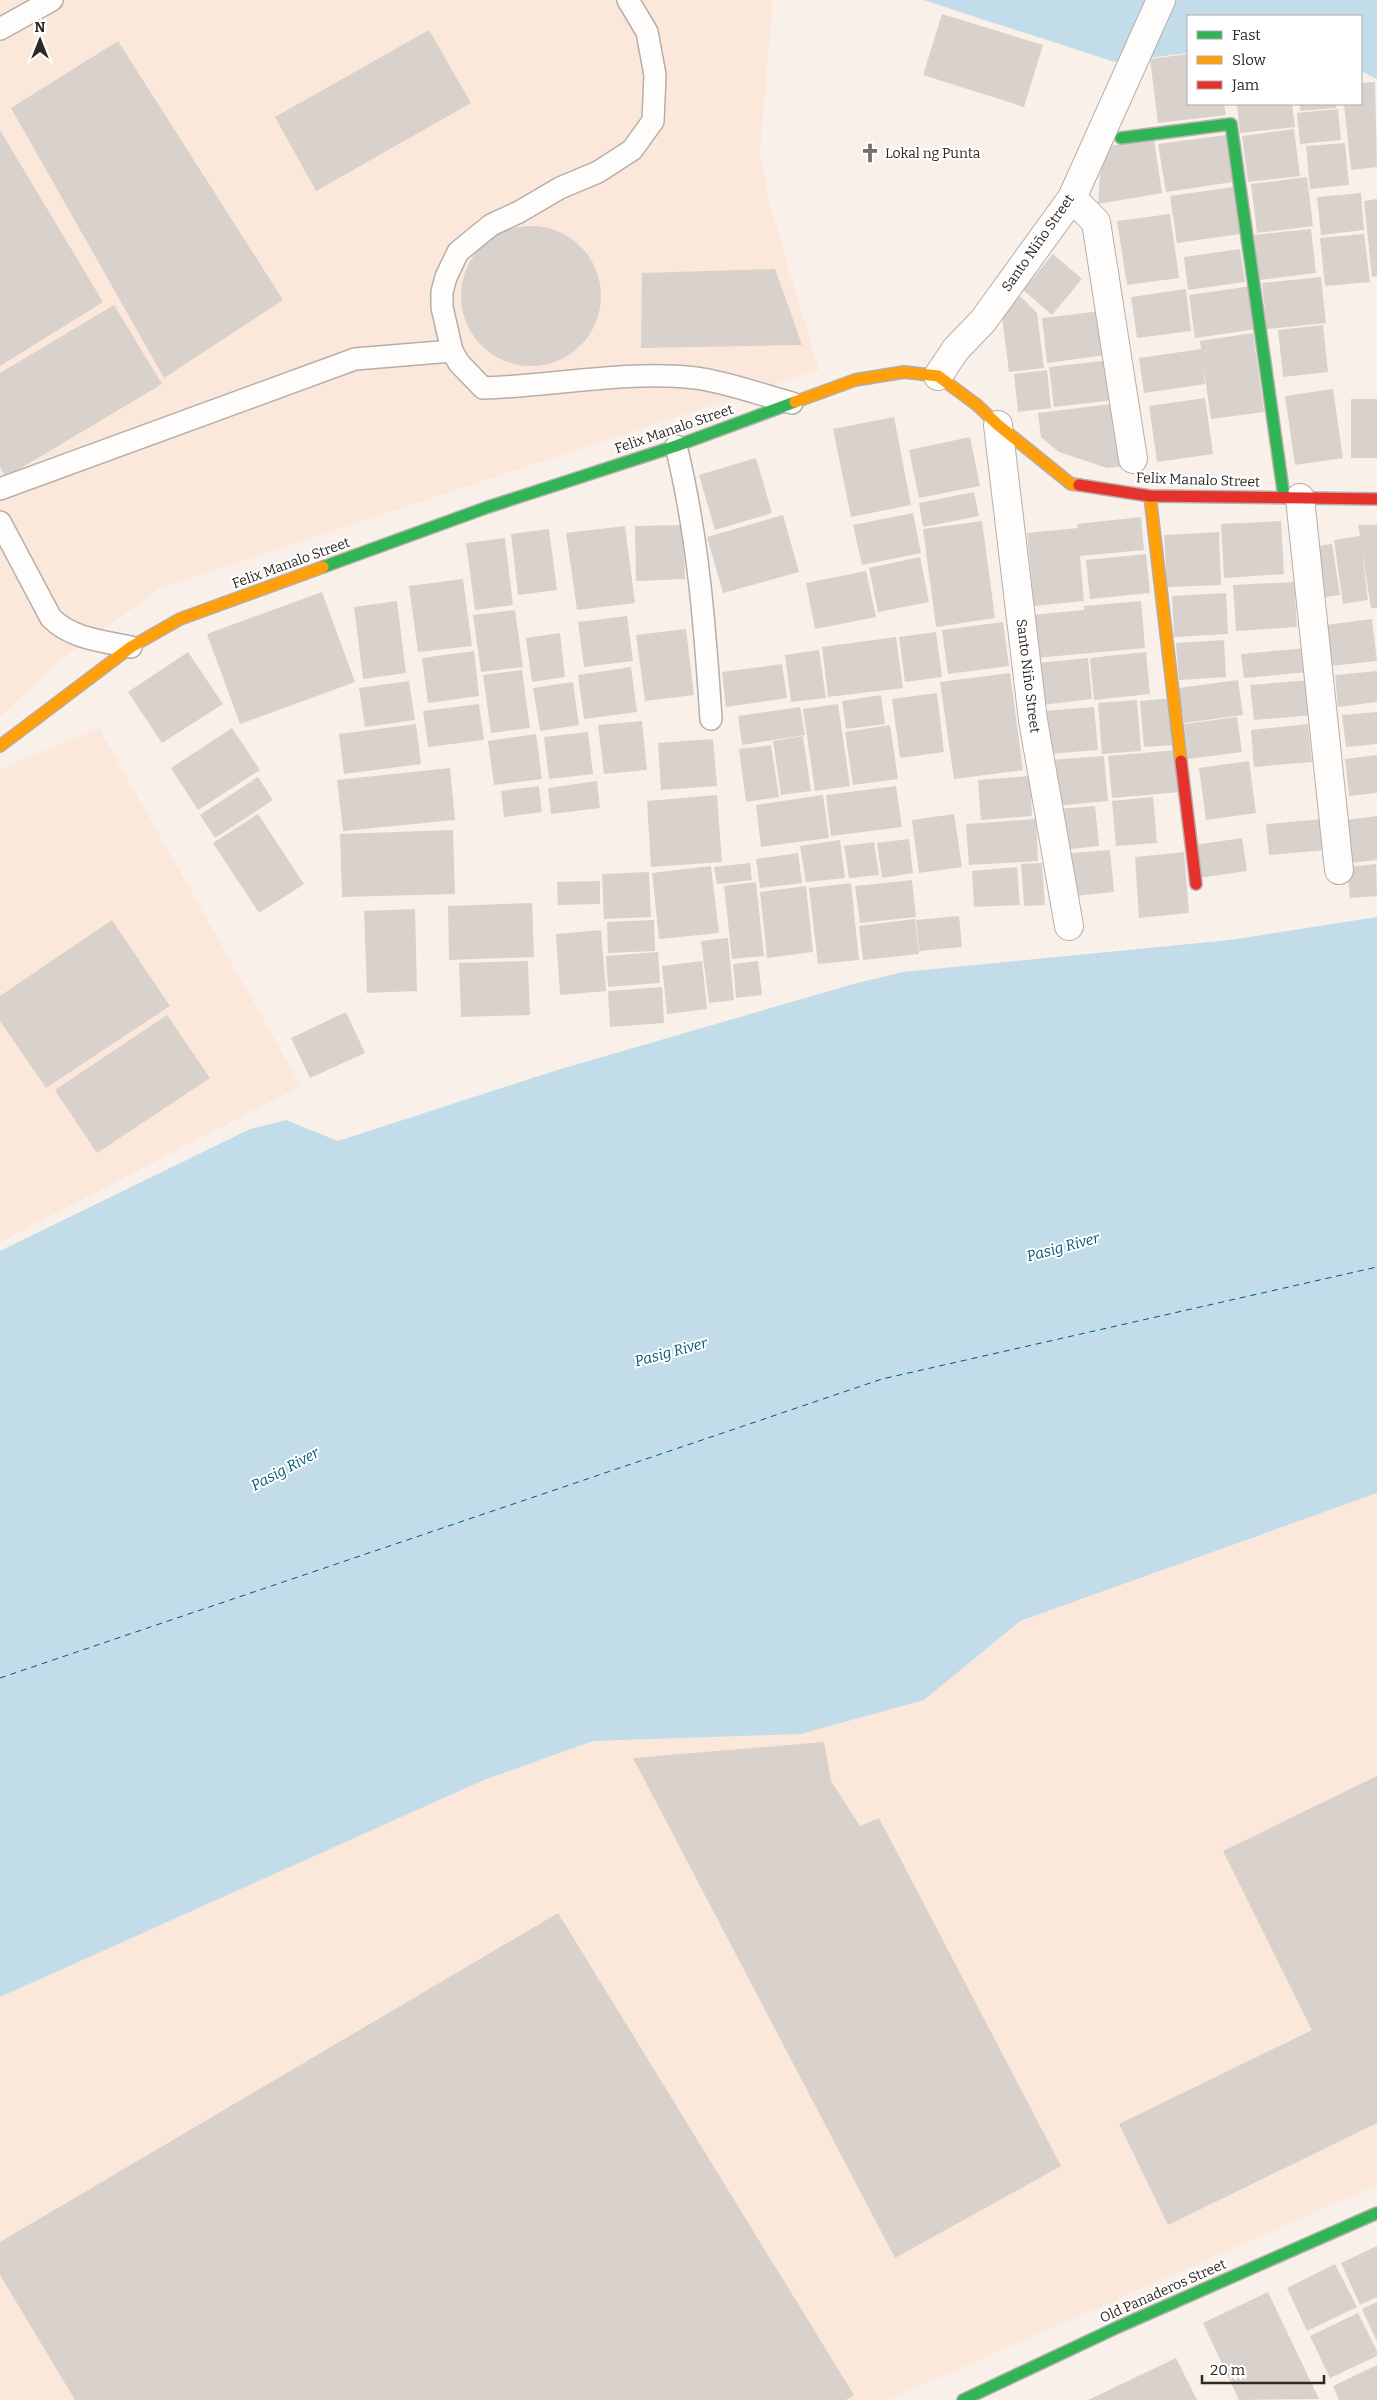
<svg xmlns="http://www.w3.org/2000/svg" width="1377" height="2400" viewBox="0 0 1377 2400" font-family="Bitter,serif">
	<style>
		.built { fill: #fbe8db }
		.water { fill: #c2dce9 }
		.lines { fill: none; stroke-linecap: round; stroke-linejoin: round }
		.ferry { stroke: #045772; stroke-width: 1; stroke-dasharray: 6 5; stroke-linecap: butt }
		.building { fill: #d9d2cc }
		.lane-casing { stroke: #b5aea9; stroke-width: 24 }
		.street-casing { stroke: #b5aea9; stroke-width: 30 }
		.fast-casing { stroke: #b5aea9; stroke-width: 14 }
		.slow-casing { stroke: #b5aea9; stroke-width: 14 }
		.jam-casing { stroke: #b5aea9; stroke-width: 14 }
		.lane { stroke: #fefdfc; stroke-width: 21 }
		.street { stroke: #fefdfc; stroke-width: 28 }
		.fast { stroke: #30b455; stroke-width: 11 }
		.slow { stroke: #ff9f0a; stroke-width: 11 }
		.jam { stroke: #e5322d; stroke-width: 11 }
		.labels { text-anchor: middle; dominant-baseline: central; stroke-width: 4; stroke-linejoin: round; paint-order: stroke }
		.poi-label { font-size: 14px; fill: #2f2823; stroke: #fff; text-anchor: start }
		.street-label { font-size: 14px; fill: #2f2823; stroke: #fff }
		.water-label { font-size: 15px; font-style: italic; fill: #045772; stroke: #fff }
	</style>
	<rect width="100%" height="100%" fill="#f9f0ea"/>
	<!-- built -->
	<g class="built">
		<polygon points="0,0 773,0 760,152 769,201 819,370 162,587 63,658 0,717"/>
		<polygon points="99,728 301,1086 0,1242 0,769"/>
		<polygon points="1377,1493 1377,2185 888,2400 0,2400 0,1997 484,1780 593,1741 801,1734 924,1700 1020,1621"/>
	</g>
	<!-- water -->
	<g class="water">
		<polygon points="923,0 1377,0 1377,79 1361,71 1361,16 1188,16 1188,53 1115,62"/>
		<polygon points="1377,917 1377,1493 1020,1621 924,1700 801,1734 593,1741 484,1780 0,1997 0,1251 250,1129 286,1120 338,1141 554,1071 857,983 903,972 1230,940"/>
	</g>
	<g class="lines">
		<!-- ferry -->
		<polyline class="ferry" points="0,1678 882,1379 1377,1267"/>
	</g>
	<!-- building -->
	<g class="building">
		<polygon points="942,14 1043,45 1024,107 923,75"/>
		<polygon points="429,30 471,103 316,191 275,117"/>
		<polygon points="118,41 283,300 164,378 11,108"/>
		<polygon points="1188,54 1188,104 1224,104 1226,115 1158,123 1150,59"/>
		<polygon points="1375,82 1377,167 1351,170 1344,104 1361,104 1361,83"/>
		<polygon points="1237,104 1292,104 1295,127 1240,133"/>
		<polygon points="1300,104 1336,104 1336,108 1300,111"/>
		<polygon points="1338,109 1341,140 1300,144 1297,113"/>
		<polygon points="1294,129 1300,176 1248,182 1242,136"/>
		<polygon points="0,130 103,302 0,366"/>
		<polygon points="1226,135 1233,182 1166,192 1158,144"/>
		<polygon points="1154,140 1162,193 1098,204 1100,174 1107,146"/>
		<polygon points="1345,143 1349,185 1310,189 1306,146"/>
		<polygon points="1307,177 1313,226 1257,233 1251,184"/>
		<polygon points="1233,187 1240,234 1177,243 1170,196"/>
		<polygon points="1361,193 1364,230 1321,235 1317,197"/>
		<polygon points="1377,199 1377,276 1372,277 1364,201"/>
		<polygon points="1170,214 1179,278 1127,285 1117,221"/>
		<circle cx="531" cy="296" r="70"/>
		<polygon points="1311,229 1316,273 1259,280 1254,235"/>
		<polygon points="1364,234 1370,282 1325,286 1320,238"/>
		<polygon points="1240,249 1245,282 1188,290 1184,257"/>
		<polygon points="1053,254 1082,279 1052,315 1023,290"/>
		<polygon points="775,269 802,345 641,348 642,273"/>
		<polygon points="1321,277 1326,323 1267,329 1262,283"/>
		<polygon points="1252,286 1257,329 1195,338 1189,295"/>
		<polygon points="1186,289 1191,331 1137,338 1131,297"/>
		<polygon points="1020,296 1037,313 1044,368 1009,372 1002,317"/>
		<polygon points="114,305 162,384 6,477 0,467 0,373"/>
		<polygon points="1101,311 1106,355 1047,363 1042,318"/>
		<polygon points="1323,325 1328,372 1283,377 1278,330"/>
		<polygon points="1253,333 1264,412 1211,419 1203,363 1205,384 1144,393 1139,358 1201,349 1200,341"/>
		<polygon points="1110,360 1114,400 1054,407 1049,367"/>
		<polygon points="1047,370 1051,408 1018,412 1014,374"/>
		<polygon points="1333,389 1343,458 1295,465 1285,396"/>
		<polygon points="1205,398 1213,454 1157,462 1149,406"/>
		<rect x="1351" y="399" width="26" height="59"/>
		<polygon points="1120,403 1128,466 1107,468 1059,452 1041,437 1038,413"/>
		<polygon points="894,417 911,505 851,517 833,429"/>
		<polygon points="970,437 980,486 919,498 909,450"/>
		<polygon points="756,458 772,513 715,530 699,475"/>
		<polygon points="974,492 979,516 923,527 919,503"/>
		<polygon points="913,513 921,553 862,565 853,525"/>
		<polygon points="783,515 799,572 723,593 707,537"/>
		<polygon points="1141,517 1144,550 1080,556 1084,601 1034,606 1027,533 1078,528 1077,524"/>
		<polygon points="982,521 995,618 936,627 923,529"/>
		<polygon points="1281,521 1284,574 1224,578 1221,524"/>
		<polygon points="683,525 685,579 636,581 635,526"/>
		<polygon points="1358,525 1377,525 1377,608 1371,608 1362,550 1368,600 1343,604 1334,540 1360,536"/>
		<polygon points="625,526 635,603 577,610 566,533"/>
		<polygon points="549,529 557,590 518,595 511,534"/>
		<polygon points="1219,532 1221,585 1167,587 1164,535"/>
		<polygon points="505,538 513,605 475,610 466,543"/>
		<polygon points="1332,544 1340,595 1319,598 1312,547"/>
		<polygon points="1146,554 1150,593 1090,599 1086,560"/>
		<polygon points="920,557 929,602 878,612 869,568"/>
		<polygon points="866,571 876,617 815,629 806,583"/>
		<polygon points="463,579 472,646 418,652 409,586"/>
		<polygon points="1294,582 1297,627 1236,631 1233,585"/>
		<polygon points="322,592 355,682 240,724 207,634"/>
		<polygon points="1226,593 1228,634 1174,637 1172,596"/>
		<polygon points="397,601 406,673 363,679 354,607"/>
		<polygon points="1141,601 1145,648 1036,658 1032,615 1084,610 1084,606"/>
		<polygon points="515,610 523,667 481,672 473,615"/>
		<polygon points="627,616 633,661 584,667 578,622"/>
		<polygon points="1372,619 1377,661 1331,666 1326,625"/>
		<polygon points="1003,622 1009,666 948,674 942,630"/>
		<polygon points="686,629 694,695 645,701 636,635"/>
		<polygon points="936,632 942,677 905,682 899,637"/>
		<polygon points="560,633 565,677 532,682 526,638"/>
		<polygon points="896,637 903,688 828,697 822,647"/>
		<polygon points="1224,640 1226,677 1179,680 1176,643"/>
		<polygon points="1307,648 1309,672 1244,678 1241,654"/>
		<polygon points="819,650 826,698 791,702 785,655"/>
		<polygon points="474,651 479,696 428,703 422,658"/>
		<polygon points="188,652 223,704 162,743 128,692"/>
		<polygon points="1146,652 1150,694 1094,700 1090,658"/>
		<polygon points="1088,658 1092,699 1042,705 1038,663"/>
		<polygon points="782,664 787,698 726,707 722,672"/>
		<polygon points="631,667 637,712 584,719 578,675"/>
		<polygon points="522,670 530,728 491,733 483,675"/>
		<polygon points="1377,671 1377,702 1338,707 1335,675"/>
		<polygon points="1010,673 1023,770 954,779 940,682"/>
		<polygon points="1238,680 1243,715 1184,723 1179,688"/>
		<polygon points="1311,680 1314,715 1254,720 1250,685"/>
		<polygon points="409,681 415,720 365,727 359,688"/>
		<polygon points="573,682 579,725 540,731 533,688"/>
		<polygon points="937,693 944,752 900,758 892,699"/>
		<polygon points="881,695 885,724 846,729 842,701"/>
		<polygon points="1173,698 1177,745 1144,747 1140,701"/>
		<polygon points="1137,700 1141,751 1102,754 1098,703"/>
		<polygon points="479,704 484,740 428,747 423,711"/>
		<polygon points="838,704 850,786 815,791 803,709"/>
		<polygon points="800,707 805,735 742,745 738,716"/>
		<polygon points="1094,707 1098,750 1047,754 1044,711"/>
		<polygon points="1377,712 1377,744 1346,747 1342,715"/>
		<polygon points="1237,717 1242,752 1188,759 1184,724"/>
		<polygon points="642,721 647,770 604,774 598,725"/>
		<polygon points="416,724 421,764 344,774 339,734"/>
		<polygon points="1308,724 1312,762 1254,767 1251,730"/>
		<polygon points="890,725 898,779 853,785 845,732"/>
		<polygon points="232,728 260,770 198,810 171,768"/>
		<polygon points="588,732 593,774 549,779 544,737"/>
		<polygon points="536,734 542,779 494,785 488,741"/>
		<polygon points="803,736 811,791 781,795 773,741"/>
		<polygon points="713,739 717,786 661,790 658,743"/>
		<polygon points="771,745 779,797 746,802 739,749"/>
		<polygon points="1177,750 1181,792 1112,798 1108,756"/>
		<polygon points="1377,755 1377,793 1349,796 1345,759"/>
		<polygon points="1104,756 1108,801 1054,806 1050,760"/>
		<polygon points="1249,761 1256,813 1206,820 1199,768"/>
		<polygon points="450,768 455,820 343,831 337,780"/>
		<polygon points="1030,776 1032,816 981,820 978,780"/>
		<polygon points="258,777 273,800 215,838 200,815"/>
		<polygon points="597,781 600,808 551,814 548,788"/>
		<polygon points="539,786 542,812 504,817 501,791"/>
		<polygon points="896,786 902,827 831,836 826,795"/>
		<polygon points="717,795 722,862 651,867 647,801"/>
		<polygon points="823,795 829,838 761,847 756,805"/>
		<polygon points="1153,797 1157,843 1116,846 1112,801"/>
		<polygon points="1095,806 1099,846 1062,850 1058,809"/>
		<polygon points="258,814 304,884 259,913 213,843"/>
		<polygon points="954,814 962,867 919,873 912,820"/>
		<polygon points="1377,816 1377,860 1343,864 1338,821"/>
		<polygon points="1036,819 1038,861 969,865 966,824"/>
		<polygon points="1323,819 1326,850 1269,855 1266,824"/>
		<polygon points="453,830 455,894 342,897 340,834"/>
		<polygon points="1242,838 1247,871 1198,878 1194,845"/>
		<polygon points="909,839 913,873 882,878 877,843"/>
		<polygon points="840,840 845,878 806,882 800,846"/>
		<polygon points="874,842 879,875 849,878 844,846"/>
		<polygon points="1110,850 1114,892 1075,896 1071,853"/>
		<polygon points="1184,852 1189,913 1139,918 1135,857"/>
		<polygon points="798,853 802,883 760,888 756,859"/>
		<polygon points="750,863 752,880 717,884 714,867"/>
		<polygon points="1042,863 1045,905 1024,906 1021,864"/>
		<polygon points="1376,864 1377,896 1350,898 1347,867"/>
		<polygon points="711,866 719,933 659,939 652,873"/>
		<polygon points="1017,867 1020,905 974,907 972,871"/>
		<polygon points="649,872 651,917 604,919 602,874"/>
		<polygon points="912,880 916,917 860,923 855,886"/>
		<polygon points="600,881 600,904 558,905 557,882"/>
		<polygon points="756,882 764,956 732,959 724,886"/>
		<polygon points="851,883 859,960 818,964 809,888"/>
		<polygon points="806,886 813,952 767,958 760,892"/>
		<polygon points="532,903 534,957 449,960 448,906"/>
		<polygon points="415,909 417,991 367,993 364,911"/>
		<polygon points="959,916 962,947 919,951 916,920"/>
		<polygon points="915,919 919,954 863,960 859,926"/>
		<polygon points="112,920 170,1006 46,1088 0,1021 0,996"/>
		<polygon points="654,920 655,951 608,953 607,922"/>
		<polygon points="601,930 606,991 560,995 556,934"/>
		<polygon points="728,938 734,1000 709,1003 701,941"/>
		<polygon points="658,952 660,983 608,987 606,956"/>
		<polygon points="528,961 530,1015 461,1017 459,963"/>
		<polygon points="702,961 707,1009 667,1014 662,966"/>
		<polygon points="758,961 762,995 736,998 733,964"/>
		<polygon points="662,987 664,1023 610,1027 608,991"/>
		<polygon points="346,1012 365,1053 310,1078 291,1038"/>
		<polygon points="167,1015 210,1078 97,1153 55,1090"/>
		<polygon points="824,1742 831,1781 860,1826 879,1818 1061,2166 895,2258 633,1758"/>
		<polygon points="1377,1776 1377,2123 1168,2225 1119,2124 1312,2030 1223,1851"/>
		<polygon points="558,1913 854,2395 846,2400 75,2400 0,2275 0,2242"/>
		<polygon points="1377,2246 1377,2297 1360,2305 1341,2263"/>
		<polygon points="1335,2264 1357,2307 1307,2331 1287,2288"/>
		<polygon points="1268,2292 1319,2399 1239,2400 1203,2323"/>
		<polygon points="1377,2302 1377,2342 1362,2309"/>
		<polygon points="1358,2313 1377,2351 1377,2356 1330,2378 1310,2336"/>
		<polygon points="1176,2358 1197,2400 1088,2400"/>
		<polygon points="1377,2365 1377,2400 1339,2400 1333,2386"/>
	</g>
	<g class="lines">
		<defs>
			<g id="lane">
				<path d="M628,0l19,32 8,43 -2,46 -21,29 -34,22 -38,16 -41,24 -28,13 -33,27 -12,25 -4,15v15l10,44 7,12 24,25c71,-2 141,-18 213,-10 30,4 66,17 96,25"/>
				<polyline points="0,29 52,0"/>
				<path d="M676,446c22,89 29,181 35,273"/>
				<polyline points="0,489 355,359 452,351"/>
				<path d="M0,522l51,96c21,21 52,23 80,29"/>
			</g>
			<g id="street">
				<polyline points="1072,198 1096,222 1133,459"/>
				<polyline points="938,376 956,349 983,321 1072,198 1161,0"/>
				<polyline points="998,425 1033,720 1069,926"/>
				<polyline points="1300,498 1339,870"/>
			</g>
			<g id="fast">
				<polyline points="1121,138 1231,124 1284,497"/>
				<polyline points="323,567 488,507 676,446 795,402"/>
				<polyline points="963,2400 1118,2327 1377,2213"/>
			</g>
			<g id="slow">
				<polyline points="795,402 855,380 904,372 938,376 977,405 998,425 1071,484 1079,485"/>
				<polyline points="1150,496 1181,761"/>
				<polyline points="0,746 131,647 180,619 323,567"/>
			</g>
			<g id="jam">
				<polyline points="1079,485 1150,496 1377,499"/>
				<polyline points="1181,761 1196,884"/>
			</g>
		</defs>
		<!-- lane casing -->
		<use href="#lane" class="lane-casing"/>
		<!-- street casing -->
		<use href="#street" class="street-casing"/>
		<!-- fast casing -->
		<use href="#fast" class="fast-casing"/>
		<!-- slow casing -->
		<use href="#slow" class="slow-casing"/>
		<!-- jam casing -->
		<use href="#jam" class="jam-casing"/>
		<!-- lane -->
		<use href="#lane" class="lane"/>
		<!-- street -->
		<use href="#street" class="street"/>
		<!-- fast -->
		<use href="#fast" class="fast"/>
		<!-- slow -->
		<use href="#slow" class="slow"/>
		<!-- jam -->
		<use href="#jam" class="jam"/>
	</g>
	<!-- icons -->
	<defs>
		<symbol id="church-bare" viewBox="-9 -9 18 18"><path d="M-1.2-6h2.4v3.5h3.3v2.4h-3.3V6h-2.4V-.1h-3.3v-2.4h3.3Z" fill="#766e69" stroke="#fff" stroke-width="2.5" paint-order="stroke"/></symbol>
	</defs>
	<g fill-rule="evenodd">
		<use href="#church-bare" x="856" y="139" width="28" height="28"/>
	</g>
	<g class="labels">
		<!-- poi labels -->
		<g class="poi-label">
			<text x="885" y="153">Lokal ng Punta</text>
		</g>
		<!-- street labels -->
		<g class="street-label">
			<text transform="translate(1038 243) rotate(-55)">Santo Niño Street</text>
			<text transform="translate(674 429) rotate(-19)">Felix Manalo Street</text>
			<text transform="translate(1198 480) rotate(2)">Felix Manalo Street</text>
			<text transform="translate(291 563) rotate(-20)">Felix Manalo Street</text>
			<text transform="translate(1028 676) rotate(83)">Santo Niño Street</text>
			<text transform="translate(1163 2291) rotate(-24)">Old Panaderos Street</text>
		</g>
		<!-- water labels -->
		<g class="water-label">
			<text transform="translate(1063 1247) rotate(-15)">Pasig River</text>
			<text transform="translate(671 1352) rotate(-15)">Pasig River</text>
			<text transform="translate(285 1469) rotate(-28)">Pasig River</text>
		</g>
	</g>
	<!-- legend -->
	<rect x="1187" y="15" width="175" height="90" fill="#ffffff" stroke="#aca9a7"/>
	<rect x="1197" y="31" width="25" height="8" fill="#30b455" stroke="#aca9a7"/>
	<text x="1232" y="40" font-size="15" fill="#2f2823">Fast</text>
	<rect x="1197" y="56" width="25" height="8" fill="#ff9f0a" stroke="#aca9a7"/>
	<text x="1232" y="65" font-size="15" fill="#2f2823">Slow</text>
	<rect x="1197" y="81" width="25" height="8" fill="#e5322d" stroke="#aca9a7"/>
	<text x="1232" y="90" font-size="15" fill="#2f2823">Jam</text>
	<!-- north arrow -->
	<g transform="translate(40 40)" stroke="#ffffff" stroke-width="4" paint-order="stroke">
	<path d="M0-4L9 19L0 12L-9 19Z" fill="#2f2823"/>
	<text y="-8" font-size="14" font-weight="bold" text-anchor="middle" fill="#2f2823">N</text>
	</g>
	<!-- scale -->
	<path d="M1202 2375v8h122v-8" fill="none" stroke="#2f2823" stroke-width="2.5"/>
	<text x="1210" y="2375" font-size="15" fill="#2f2823" stroke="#ffffff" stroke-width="4" paint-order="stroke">20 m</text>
</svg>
